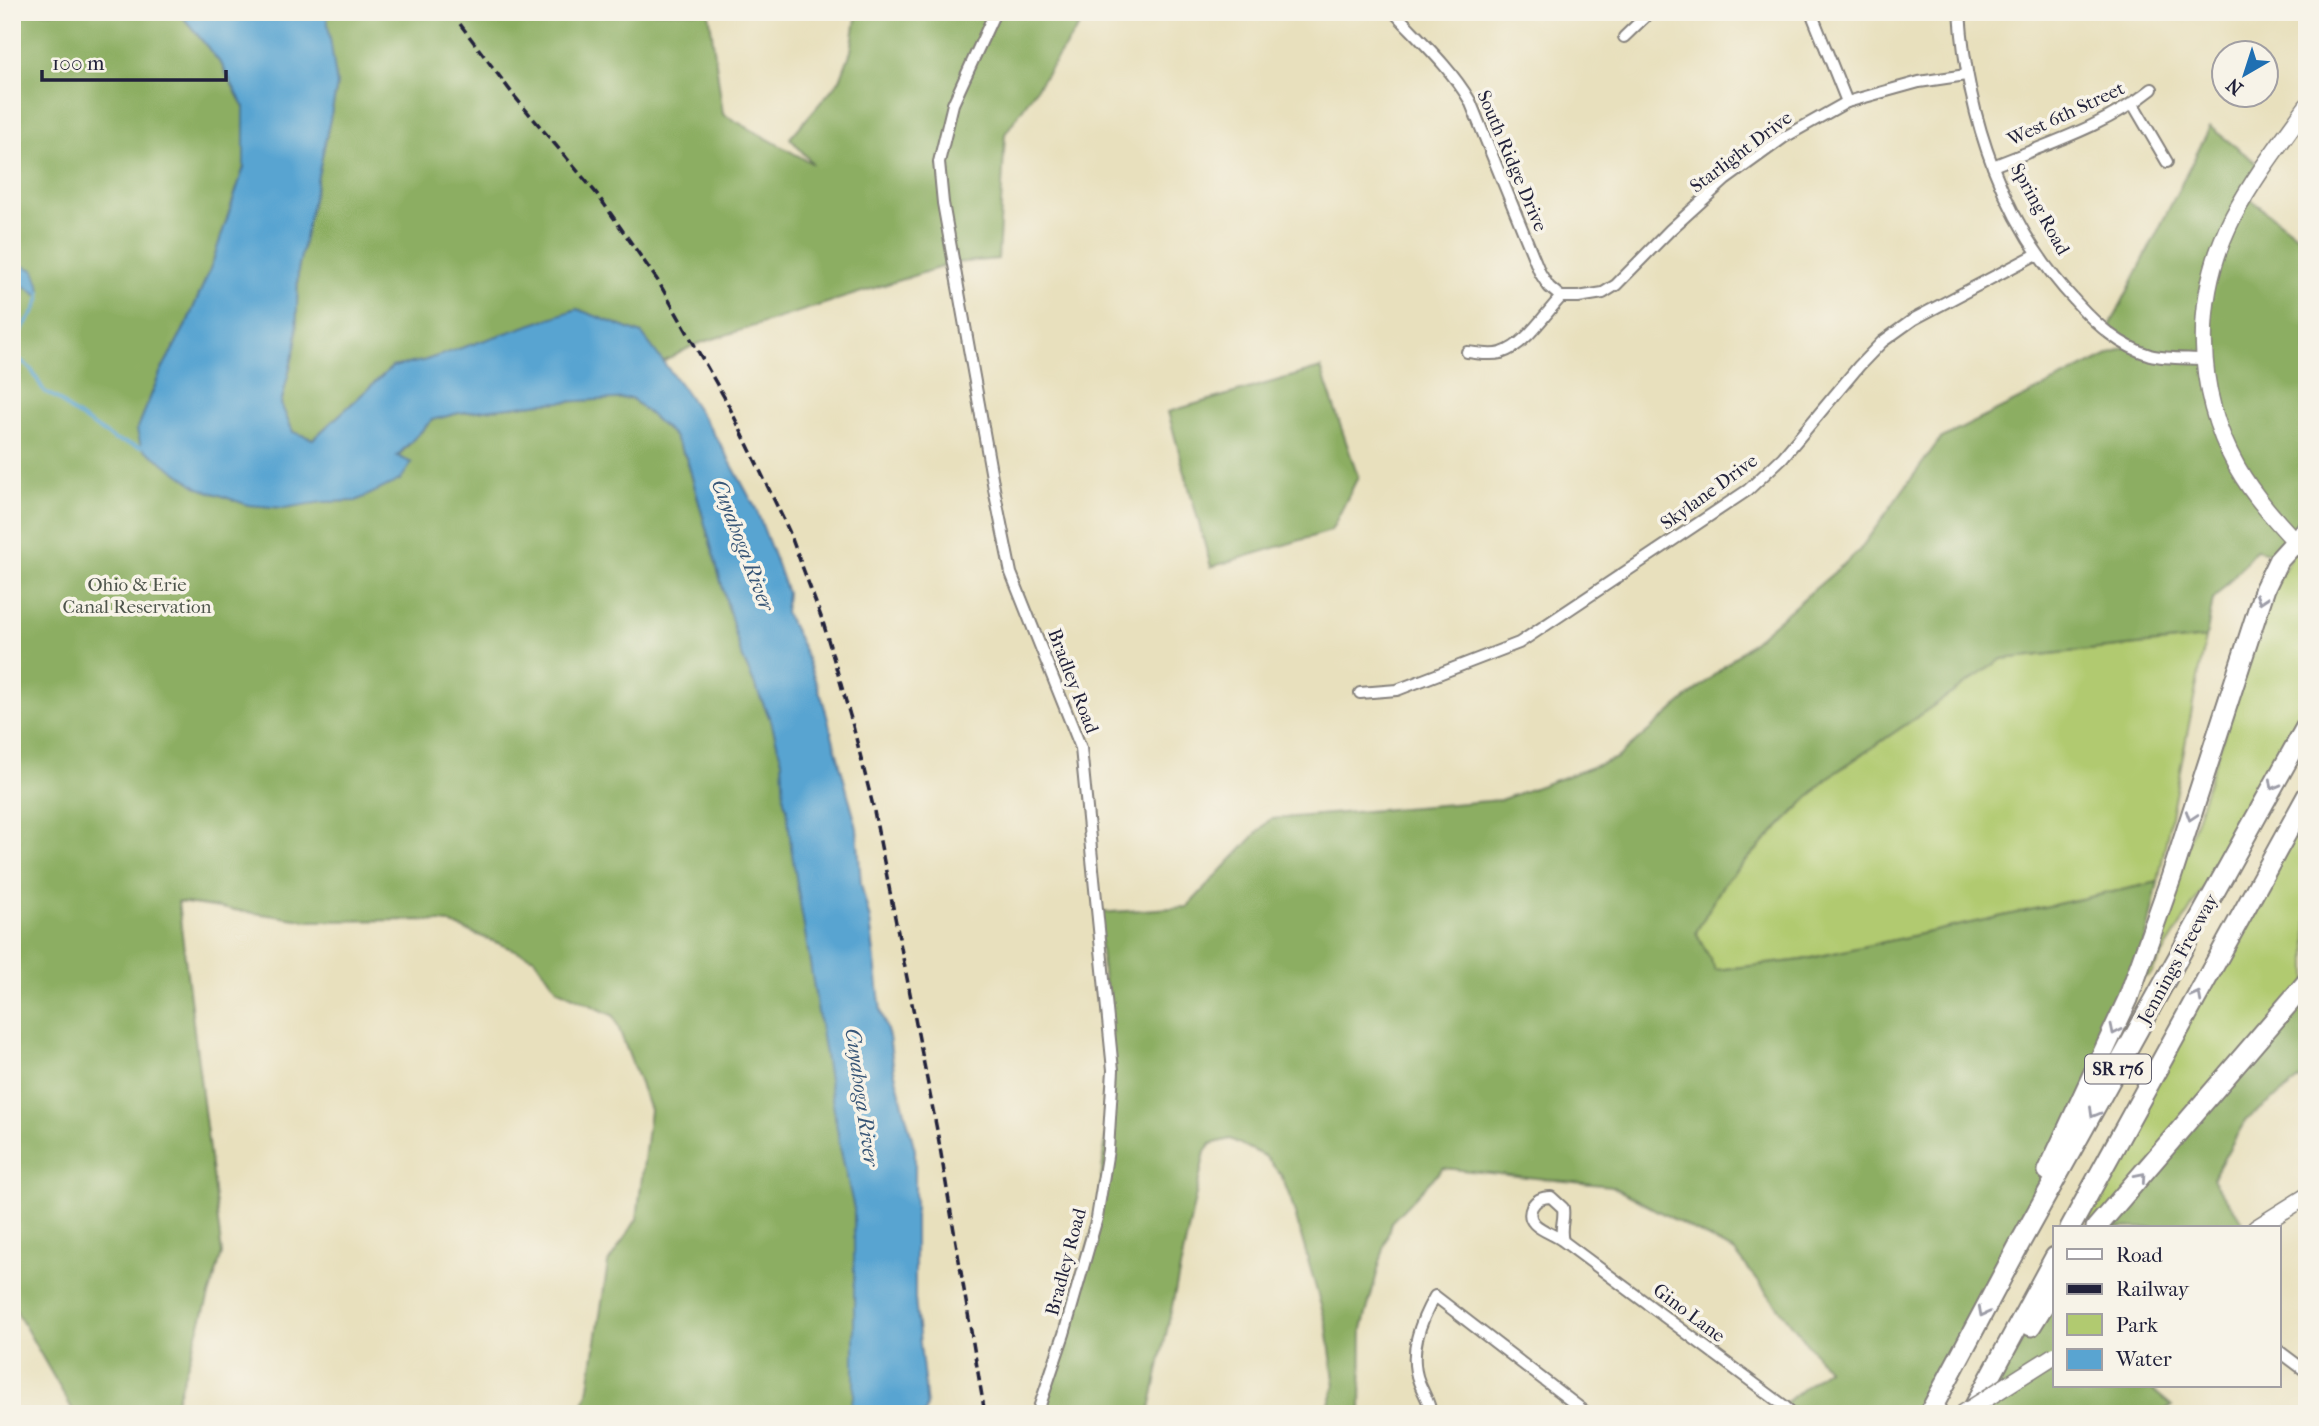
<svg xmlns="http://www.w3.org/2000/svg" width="2319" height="1426" viewBox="0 0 2319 1426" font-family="'IM FELL French Canon',serif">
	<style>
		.green { fill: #b1ca70; stroke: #6a7656; stroke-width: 2 }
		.forest { fill: #8cae62; stroke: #57684e; stroke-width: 2 }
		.water { fill: #59a4d1; stroke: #3e6386; stroke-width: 2 }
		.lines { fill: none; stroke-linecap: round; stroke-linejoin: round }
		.stream { stroke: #59a4d1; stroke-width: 3.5 }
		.street-casing { stroke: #85817c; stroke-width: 14 }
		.secondary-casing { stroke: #85817c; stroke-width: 19 }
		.highway-casing { stroke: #85817c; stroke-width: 23 }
		.street { stroke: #fff; stroke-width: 10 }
		.secondary { stroke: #fff; stroke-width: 16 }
		.highway { stroke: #fff; stroke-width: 19 }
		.rail { stroke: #22223b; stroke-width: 3.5; stroke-dasharray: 10 5; stroke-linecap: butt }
		.secondary-bridge-casing { stroke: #85817c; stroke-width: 19; stroke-linecap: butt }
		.secondary-bridge { stroke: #fff; stroke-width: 16 }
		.oneway { stroke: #9c9ca7 }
		.labels { text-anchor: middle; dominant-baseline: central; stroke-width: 7; stroke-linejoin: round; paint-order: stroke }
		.shield { fill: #f7f3e8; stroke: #62616f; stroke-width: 2 }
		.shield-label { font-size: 18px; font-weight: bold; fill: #22223b }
		.street-label { font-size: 19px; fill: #22223b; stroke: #f7f3e8 }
		.park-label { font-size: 19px; fill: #4d544b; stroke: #f7f3e8 }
		.water-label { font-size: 21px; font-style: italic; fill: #385677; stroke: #f7f3e8 }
	</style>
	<rect width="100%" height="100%" fill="#f7f3e8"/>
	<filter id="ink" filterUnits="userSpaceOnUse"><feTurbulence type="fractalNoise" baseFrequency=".0143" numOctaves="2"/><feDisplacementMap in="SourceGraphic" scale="14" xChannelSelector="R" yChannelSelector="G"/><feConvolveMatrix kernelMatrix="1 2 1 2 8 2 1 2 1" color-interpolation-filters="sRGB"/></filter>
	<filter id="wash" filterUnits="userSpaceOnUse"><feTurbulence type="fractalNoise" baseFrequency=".00686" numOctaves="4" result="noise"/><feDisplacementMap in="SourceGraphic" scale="28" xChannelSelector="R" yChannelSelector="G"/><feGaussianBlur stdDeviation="1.57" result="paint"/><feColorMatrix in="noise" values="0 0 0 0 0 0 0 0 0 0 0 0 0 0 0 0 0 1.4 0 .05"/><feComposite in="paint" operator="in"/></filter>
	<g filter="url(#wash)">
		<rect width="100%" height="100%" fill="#e8e0bd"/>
		<!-- green -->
		<g class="green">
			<polygon points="2307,529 2307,719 2150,975 2144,977 2271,592"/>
			<polygon points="2206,638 2158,882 1802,960 1715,970 1696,932 1724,883 1829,777 2002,659"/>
			<polygon points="2307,796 2307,982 2097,1227 2081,1208"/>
		</g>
		<!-- forest -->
		<g class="forest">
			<polygon points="12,12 179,12 222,65 244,108 244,167 211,267 187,323 161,371 137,430 323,502 356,501 432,420 459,413 543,403 631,398 673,435 687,460 741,654 771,721 782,761 854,1209 854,1394 849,1414 579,1414 588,1393 608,1263 637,1219 650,1110 614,1016 558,990 534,958 449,923 420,920 310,921 178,902 222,1254 172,1414 75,1414 12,1304 12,283 26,287 37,294 21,266 12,262"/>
			<polygon points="325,12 709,12 723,114 813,164 790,138 840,80 851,51 857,12 1089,12 1005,134 998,259 954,263 694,345 663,362 642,334 577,309 423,361 392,367 313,439 293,432 281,404 296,343 298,270 337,86"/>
			<polygon points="2210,127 2263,168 2245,195 2307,243 2307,529 2282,556 2256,550 2213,600 2206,638 2002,659 1826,779 1724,883 1696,932 1716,970 1802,960 2158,882 2140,967 2044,1181 1929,1414 1793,1414 1783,1405 1827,1369 1735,1252 1611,1186 1443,1168 1391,1222 1362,1329 1361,1414 1325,1414 1335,1387 1327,1327 1291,1200 1281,1175 1265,1156 1230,1139 1211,1144 1205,1152 1149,1414 1037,1414 1097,1218 1113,1070 1097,913 1187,907 1270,819 1500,800 1617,758 1858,552 1940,439 2127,346 2107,332"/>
			<polygon points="1321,368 1358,477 1331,531 1211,567 1168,412"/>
			<polygon points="2307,982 2307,1074 2245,1121 2212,1179 2247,1228 2096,1228"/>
			<polygon points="2055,1287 2055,1386 2148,1386 2172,1406 2160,1414 1972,1414 2011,1358"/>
		</g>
		<!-- water -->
		<g class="water">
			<polygon points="179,12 325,12 327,17 337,86 298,270 296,343 281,404 293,432 313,439 392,367 423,361 577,309 642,334 688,395 721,445 756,509 777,564 787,593 785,612 801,643 823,701 857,828 861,884 870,920 881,1011 889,1037 894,1070 915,1150 915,1299 927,1406 925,1414 849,1414 854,1394 854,1209 840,1147 791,847 787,808 784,801 782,761 771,721 741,654 687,459 673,435 631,398 543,403 459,413 432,420 397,456 412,463 400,480 356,501 323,502 284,508 248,505 199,488 141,447 137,430 161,371 187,323 211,267 244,167 244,107 222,65"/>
			<polygon points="12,262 34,270 41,290 37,295 26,287 12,283"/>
		</g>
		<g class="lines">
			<!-- stream -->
			<polyline class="stream" points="40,292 40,298 35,310 13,342 13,349 17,357 31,369 44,391 58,399 71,411 115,440 141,447"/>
		</g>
	</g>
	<g filter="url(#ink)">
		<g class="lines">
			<defs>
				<g id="street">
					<polyline points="995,12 953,104 939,162 943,203 995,494 1011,573 1081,748 1113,1070 1108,1150 1097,1218 1064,1334 1037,1414"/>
					<path d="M1394,12c27,29 56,55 76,89l70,172 9,14 12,10"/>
					<polyline points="1811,12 1847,102"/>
					<path d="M1960,12c7,106 43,213 117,291 20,22 43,43 73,52 16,4 36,3 53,4"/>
					<polyline points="1624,37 1650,12"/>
					<polyline points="2133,104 2167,162"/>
					<path d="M1993,166c54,-22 113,-40 159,-77"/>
					<polyline points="1561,297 1578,297 1603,293 1616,285 1670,230 1725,180 1783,138 1847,102 1919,82 1966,75"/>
					<path d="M1467,352c11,1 23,4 34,1 24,-7 43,-38 60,-56"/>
					<polyline points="1360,693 1397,690 1519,643 1748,490 1783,457 1859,366 1882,342 1914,319 2037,254"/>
					<path d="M1563,1241c-4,-14 2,-20 0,-33l-12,-11c-8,0 -15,2 -19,10 -9,20 20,25 31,34l220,164 10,9"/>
					<polyline points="2279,1351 2307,1372"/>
					<path d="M1431,1414c-1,-12 -8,-21 -12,-32 -11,-28 1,-61 16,-86l153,118"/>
				</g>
				<g id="secondary">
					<path d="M2307,106c-26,36 -53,71 -74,111 -40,78 -39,173 4,250 18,32 44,59 70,87"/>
					<polyline points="2256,1228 2307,1196"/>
				</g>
				<g id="highway">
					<polyline points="2048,1171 2128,999 2171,878 2265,588 2278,561 2307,529"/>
					<polyline points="2070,1228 2307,796"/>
					<polyline points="2096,1228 2307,982"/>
					<polyline points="2031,1326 2055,1287"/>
					<polyline points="1971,1413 2055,1257"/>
					<polyline points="1929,1414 2021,1241 2307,725"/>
				</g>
			</defs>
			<!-- street casing -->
			<use href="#street" class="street-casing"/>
			<!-- secondary casing -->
			<use href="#secondary" class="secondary-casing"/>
			<!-- highway casing -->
			<use href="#highway" class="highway-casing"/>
			<!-- street -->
			<use href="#street" class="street"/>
			<!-- secondary -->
			<use href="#secondary" class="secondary"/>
			<!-- highway -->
			<use href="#highway" class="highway"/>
			<!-- rail -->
			<polyline class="rail" points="451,12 515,97 597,194 658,281 727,402 789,531 823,622 853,726 873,806 937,1130 985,1414"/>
			<defs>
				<polyline id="secondary-bridge" points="1962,1414 2055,1355"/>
			</defs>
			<!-- secondary-bridge casing -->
			<use href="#secondary-bridge" class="secondary-bridge-casing"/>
			<!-- secondary-bridge -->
			<use href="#secondary-bridge" class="secondary-bridge"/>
		</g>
		<!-- one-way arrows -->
		<defs><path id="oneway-chevron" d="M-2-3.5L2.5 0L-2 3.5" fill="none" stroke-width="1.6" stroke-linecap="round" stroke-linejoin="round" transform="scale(1.75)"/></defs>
		<g class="oneway">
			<use href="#oneway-chevron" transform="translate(2261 599) rotate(108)"/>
			<use href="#oneway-chevron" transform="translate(2274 785) rotate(119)"/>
			<use href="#oneway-chevron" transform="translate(2191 816) rotate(108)"/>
			<use href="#oneway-chevron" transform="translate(2197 996) rotate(-62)"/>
			<use href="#oneway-chevron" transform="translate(2115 1030) rotate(116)"/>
			<use href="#oneway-chevron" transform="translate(2094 1113) rotate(120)"/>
			<use href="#oneway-chevron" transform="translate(2141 1177) rotate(-49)"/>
			<use href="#oneway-chevron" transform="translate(1983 1312) rotate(118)"/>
		</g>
	</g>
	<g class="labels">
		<!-- shield labels -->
		<rect class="shield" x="2085" y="1054.5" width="66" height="29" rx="5"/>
		<g class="shield-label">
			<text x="2118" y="1069">SR 176</text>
		</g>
		<!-- street labels -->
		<g class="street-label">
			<text transform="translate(2066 114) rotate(-25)">West 6th Street</text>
			<text transform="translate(1741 152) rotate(-37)">Starlight Drive</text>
			<text transform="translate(1512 161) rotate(67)">South Ridge Drive</text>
			<text transform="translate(2040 209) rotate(61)">Spring Road</text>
			<text transform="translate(1709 492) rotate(-36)">Skylane Drive</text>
			<text transform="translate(1073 681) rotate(69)">Bradley Road</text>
			<text transform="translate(2178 959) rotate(-61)">Jennings Freeway</text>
			<text transform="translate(1066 1262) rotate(-75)">Bradley Road</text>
			<text transform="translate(1689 1313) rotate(37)">Gino Lane</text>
		</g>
		<!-- park labels -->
		<g class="park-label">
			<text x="137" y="585">Ohio &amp; Erie<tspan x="137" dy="22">Canal Reservation</tspan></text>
		</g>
		<!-- water labels -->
		<g class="water-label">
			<text transform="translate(743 545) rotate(69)">Cuyahoga River</text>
			<text transform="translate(862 1097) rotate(82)">Cuyahoga River</text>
		</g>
	</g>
	<!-- margin -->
	<rect width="2319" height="1426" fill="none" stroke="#f7f3e8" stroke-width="42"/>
	<!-- legend -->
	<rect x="2053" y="1226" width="228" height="161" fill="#f7f3e8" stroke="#a29fa3" stroke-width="2"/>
	<rect x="2067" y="1249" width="35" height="10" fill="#ffffff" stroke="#a29fa3" stroke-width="2"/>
	<text x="2116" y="1262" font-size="21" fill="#22223b">Road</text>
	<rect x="2067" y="1284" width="35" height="10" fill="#22223b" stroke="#a29fa3" stroke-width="2"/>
	<text x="2116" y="1296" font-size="21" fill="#22223b">Railway</text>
	<rect x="2067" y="1314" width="35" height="21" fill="#b1ca70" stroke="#a29fa3" stroke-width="2"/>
	<text x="2116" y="1332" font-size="21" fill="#22223b">Park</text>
	<rect x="2067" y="1349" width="35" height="21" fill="#59a4d1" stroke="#a29fa3" stroke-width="2"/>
	<text x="2116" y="1366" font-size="21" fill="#22223b">Water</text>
	<!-- north arrow -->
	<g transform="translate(2245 74) rotate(219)"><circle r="33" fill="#f7f3e8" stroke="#a29fa3" stroke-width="2"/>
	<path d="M0-5L12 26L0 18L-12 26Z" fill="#1f6fb2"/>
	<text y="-10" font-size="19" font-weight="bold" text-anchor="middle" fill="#22223b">N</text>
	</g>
	<!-- scale -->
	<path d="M42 70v10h184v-10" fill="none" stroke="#22223b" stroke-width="3.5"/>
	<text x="52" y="70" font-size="21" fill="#22223b" stroke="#f7f3e8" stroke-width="5" paint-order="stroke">100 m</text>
</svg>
